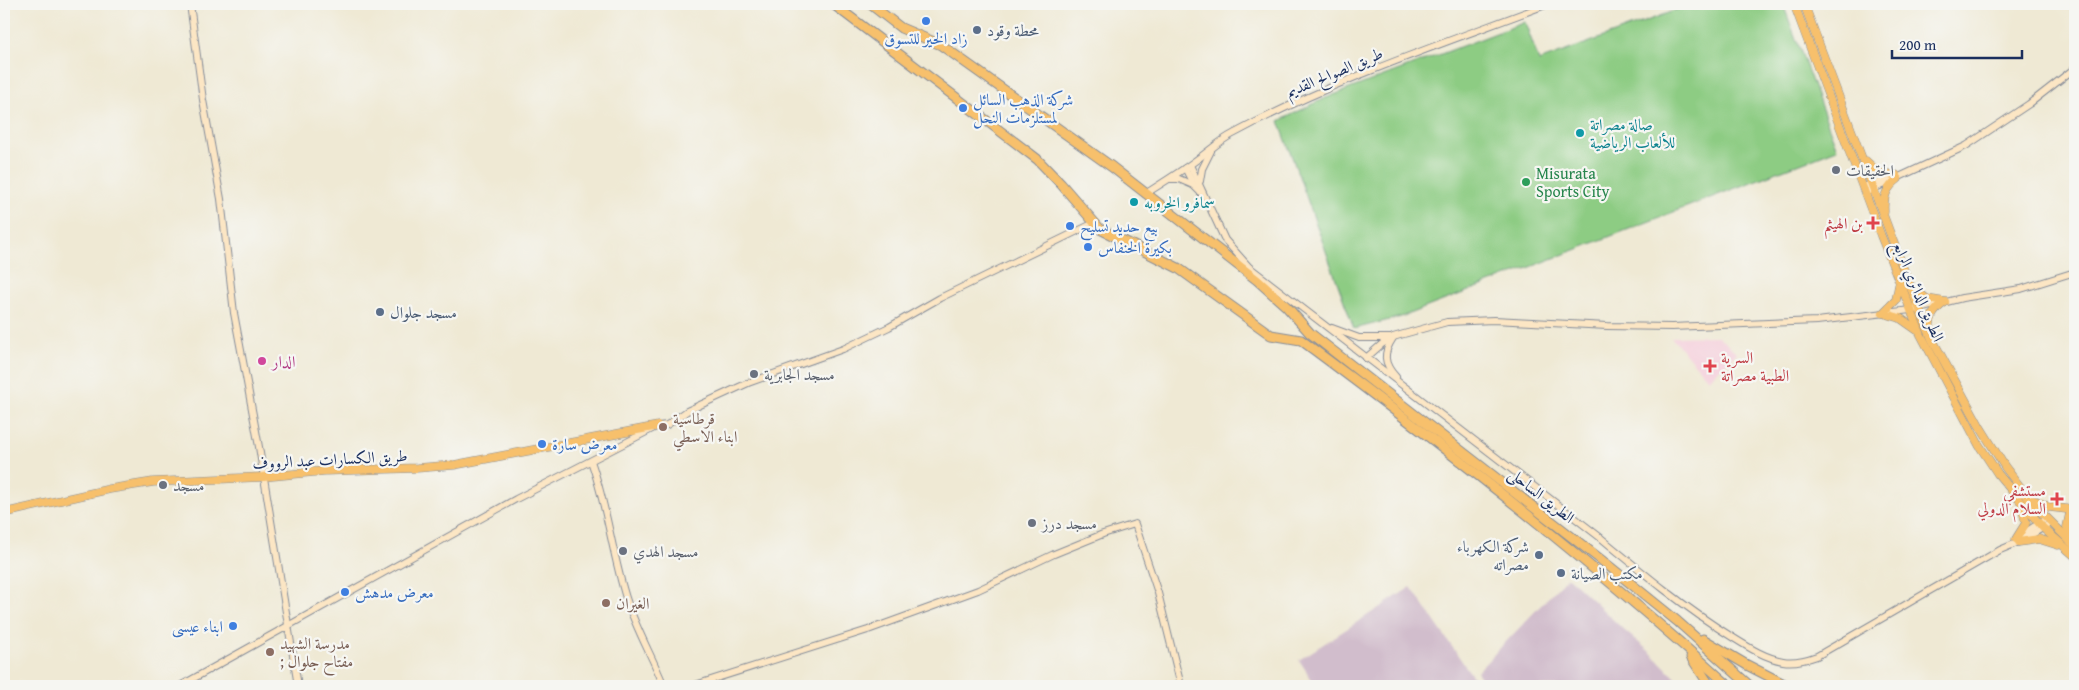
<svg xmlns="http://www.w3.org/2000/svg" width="2079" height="690" viewBox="0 0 2079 690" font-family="'Gentium Book Plus',Amiri,serif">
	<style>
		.built { fill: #f5cfdc }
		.industrial { fill: #d1bdcc }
		.green { fill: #8dcc83; stroke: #547e70 }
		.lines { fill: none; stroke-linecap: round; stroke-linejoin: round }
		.secondary-casing { stroke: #858c99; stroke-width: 8 }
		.primary-casing { stroke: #858c99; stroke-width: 9 }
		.highway-casing { stroke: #858c99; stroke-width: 11 }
		.secondary { stroke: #fce6c4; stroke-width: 6 }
		.primary { stroke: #f7c06c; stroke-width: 8 }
		.highway { stroke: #f7c06c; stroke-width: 9 }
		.shop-dot { fill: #3f7fe0; stroke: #f6f6f2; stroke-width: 2 }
		.service-dot { fill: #5c6f8a; stroke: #f6f6f2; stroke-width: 2 }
		.culture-dot { fill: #0f9aa8; stroke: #f6f6f2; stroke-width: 2 }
		.worship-dot { fill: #6b7280; stroke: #f6f6f2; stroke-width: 2 }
		.leisure-dot { fill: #2e9e5b; stroke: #f6f6f2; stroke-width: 2 }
		.health-dot { fill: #e0444e; stroke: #f6f6f2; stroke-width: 2 }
		.hotel-dot { fill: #d1479c; stroke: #f6f6f2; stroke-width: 2 }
		.education-dot { fill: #8d6e63; stroke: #f6f6f2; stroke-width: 2 }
		.labels { text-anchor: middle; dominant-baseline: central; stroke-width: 4.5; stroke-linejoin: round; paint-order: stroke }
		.service-label { font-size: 16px; fill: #4e5e75; stroke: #f6f6f2; text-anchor: start }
		.shop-label { font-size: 16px; fill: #366cbe; stroke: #f6f6f2; text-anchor: start }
		.street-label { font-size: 16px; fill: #1b2f5e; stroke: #f6f6f2 }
		.culture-label { font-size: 16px; fill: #0d838f; stroke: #f6f6f2; text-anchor: start }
		.worship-label { font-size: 16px; fill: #5b616d; stroke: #f6f6f2; text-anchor: start }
		.leisure-label { font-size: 16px; fill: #27864d; stroke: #f6f6f2; text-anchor: start }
		.health-label { font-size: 16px; fill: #be3a42; stroke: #f6f6f2; text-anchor: end }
		.hotel-label { font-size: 16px; fill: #b23c85; stroke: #f6f6f2; text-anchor: start }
		.education-label { font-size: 16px; fill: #785e54; stroke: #f6f6f2; text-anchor: start }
	</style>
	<rect width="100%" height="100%" fill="#f6f6f2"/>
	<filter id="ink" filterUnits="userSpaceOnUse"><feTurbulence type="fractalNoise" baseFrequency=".02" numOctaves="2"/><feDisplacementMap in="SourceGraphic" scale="10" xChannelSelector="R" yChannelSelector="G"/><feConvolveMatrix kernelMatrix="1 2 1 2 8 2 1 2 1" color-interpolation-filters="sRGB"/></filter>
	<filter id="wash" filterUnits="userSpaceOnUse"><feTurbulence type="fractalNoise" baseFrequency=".0096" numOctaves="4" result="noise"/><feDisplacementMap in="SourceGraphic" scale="20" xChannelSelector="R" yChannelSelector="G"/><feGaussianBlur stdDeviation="1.12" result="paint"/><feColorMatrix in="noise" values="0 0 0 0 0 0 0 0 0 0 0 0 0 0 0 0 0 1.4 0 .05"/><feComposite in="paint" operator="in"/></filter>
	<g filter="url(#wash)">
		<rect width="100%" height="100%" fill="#efe9d4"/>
		<!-- built -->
		<polygon class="built" points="1718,336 1737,353 1708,379 1671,337"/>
		<!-- industrial -->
		<g class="industrial">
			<polygon points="1568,577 1626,632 1650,652 1684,686 1487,686 1477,672"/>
			<polygon points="1411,587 1479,686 1316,686 1299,660"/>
		</g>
		<!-- green -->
		<polygon class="green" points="1692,4 1783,4 1837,149 1401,317 1354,329 1279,121 1323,99 1525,22 1539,61"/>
	</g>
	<g filter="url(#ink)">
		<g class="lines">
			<defs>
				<g id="secondary">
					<polyline points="190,4 203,100 221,199 234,313 259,447 298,686"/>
					<path d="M1190,165l35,75 24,27 352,271c42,35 84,70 131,99 16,10 33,21 51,24 12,2 23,-1 34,-5l183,-106 19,-8 32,-19"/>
					<polyline points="1185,168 1194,186 1201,193"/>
					<polyline points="1170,179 1179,179 1193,185"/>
					<polyline points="1200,181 1202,169 1211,151"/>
					<polyline points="1863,187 1895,175"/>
					<polyline points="1869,191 1966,146 2029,104 2075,68"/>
					<path d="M1145,194c19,-12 37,-23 54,-36 11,-8 22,-18 34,-24 100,-54 209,-90 315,-130"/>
					<polyline points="1332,328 1359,338 1390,338"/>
					<path d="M1393,338c-10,15 -10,25 3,39"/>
					<polyline points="1366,358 1382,344 1393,337 1447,322 1494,320 1607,326 1672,327 1817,321 1919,309 1962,298 2021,289 2075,272"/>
					<path d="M591,461c16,45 21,92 35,137 10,31 26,58 38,88"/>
					<polyline points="2017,538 2047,518"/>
					<polyline points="180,686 516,499 658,426 667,425 687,411 748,383 843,349 889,327 940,298 1094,223"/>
					<polyline points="692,686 868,630 978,590 1054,554 1103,534 1135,524 1158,593 1181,686"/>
				</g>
				<g id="primary">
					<polyline points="1794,4 1881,236 1921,335 1979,445 1998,474 2043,528 2075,556"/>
					<polyline points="1804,4 1908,281 1932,339 1979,425 2005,467 2033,504 2075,546"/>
					<polyline points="1866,161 1879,173 1896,175"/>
					<path d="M1884,212c-1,-15 2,-24 14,-33"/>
					<polyline points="1912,287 1927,299 1945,302"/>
					<polyline points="1883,313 1900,318 1917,330"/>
					<polyline points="1883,313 1896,300 1899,285"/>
					<path d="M1930,330c-1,-13 4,-20 15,-28"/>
					<polyline points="2032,499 2049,507 2066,509"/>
					<polyline points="4,513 110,489 153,482 263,477 324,471 417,468 454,465 658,426"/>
					<polyline points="2070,513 2067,527 2073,541"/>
					<polyline points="2016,539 2026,523 2022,507"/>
					<polyline points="2019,542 2039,539 2058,545"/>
				</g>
				<g id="highway">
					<path d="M833,4l204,155 24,25 39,45 78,39 93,67 30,5c147,109 292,223 428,346"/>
					<polyline points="870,4 901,28 941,45 1112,167 1257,280 1287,307 1310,333 1609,566 1677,621 1750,686"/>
					<polyline points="1703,639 1747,665 1788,686"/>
					<polyline points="1691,657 1710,686"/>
				</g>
			</defs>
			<!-- secondary casing -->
			<use href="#secondary" class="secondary-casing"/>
			<!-- primary casing -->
			<use href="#primary" class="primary-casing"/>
			<!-- highway casing -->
			<use href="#highway" class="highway-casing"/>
			<!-- secondary -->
			<use href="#secondary" class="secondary"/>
			<!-- primary -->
			<use href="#primary" class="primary"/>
			<!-- highway -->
			<use href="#highway" class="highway"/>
		</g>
	</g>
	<!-- markers -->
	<g class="shop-dot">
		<circle cx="926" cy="21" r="5"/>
		<circle cx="963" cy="108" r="5"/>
		<circle cx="1070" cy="226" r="5"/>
		<circle cx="1088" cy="247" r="5"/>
		<circle cx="542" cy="444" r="5"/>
		<circle cx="345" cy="592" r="5"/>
		<circle cx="233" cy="626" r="5"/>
	</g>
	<g class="service-dot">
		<circle cx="977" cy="30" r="5"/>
		<circle cx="380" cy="312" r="5"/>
		<circle cx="1539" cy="555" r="5"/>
		<circle cx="1561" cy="573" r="5"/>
	</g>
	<g class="culture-dot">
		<circle cx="1580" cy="133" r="5"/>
		<circle cx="1134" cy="202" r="5"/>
	</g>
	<g class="worship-dot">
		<circle cx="1836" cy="170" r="5"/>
		<circle cx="754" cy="374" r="5"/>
		<circle cx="163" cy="485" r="5"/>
		<circle cx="1032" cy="523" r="5"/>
		<circle cx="623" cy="551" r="5"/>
	</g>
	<circle class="leisure-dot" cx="1526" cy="182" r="5"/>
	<g class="health-dot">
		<path d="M1870.5 215.5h5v5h5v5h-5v5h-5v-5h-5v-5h5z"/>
		<path d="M1707.5 358.5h5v5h5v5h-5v5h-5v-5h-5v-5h5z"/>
		<path d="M2054.5 491.5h5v5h5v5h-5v5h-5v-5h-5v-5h5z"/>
	</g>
	<circle class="hotel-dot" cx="262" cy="361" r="5"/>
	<g class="education-dot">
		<circle cx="663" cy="427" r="5"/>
		<circle cx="606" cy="603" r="5"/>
		<circle cx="270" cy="652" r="5"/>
	</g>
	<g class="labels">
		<!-- service labels -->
		<g class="service-label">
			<text x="987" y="30">محطة وقود</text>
			<text x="390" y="312">مسجد جلوال</text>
			<text x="1529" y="546" text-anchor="end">شركة الكهرباء<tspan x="1529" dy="18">مصراته</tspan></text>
			<text x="1571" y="573">مكتب الصيانة</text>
		</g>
		<!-- shop labels -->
		<g class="shop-label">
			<text x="926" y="38" text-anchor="middle">زاد الخير للتسوق</text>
			<text x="973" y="99">شركة الذهب السائل<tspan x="973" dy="18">لمستلزمات النحل</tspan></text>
			<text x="1080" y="226">بيع حديد تسليح</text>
			<text x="1098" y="247">بكيرة الخنفاس</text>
			<text x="552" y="444">معرض سارة</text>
			<text x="355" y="592">معرض مدهش</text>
			<text x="223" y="626" text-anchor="end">ابناء عيسى</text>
		</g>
		<!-- street labels -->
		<g class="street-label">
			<text transform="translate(1334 72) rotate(-23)">طريق الصوالح القديم</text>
			<text transform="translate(1919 291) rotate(67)">الطريق الدائري الرابع</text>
			<text transform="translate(330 459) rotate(-3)">طريق الكسارات عبد الرووف</text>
			<text transform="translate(1542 495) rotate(38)">الطريق الساحلى</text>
		</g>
		<!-- culture labels -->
		<g class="culture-label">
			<text x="1590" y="124">صالة مصراتة<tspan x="1590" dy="18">للألعاب الرياضية</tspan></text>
			<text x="1144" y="202">سمافرو الخروبه</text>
		</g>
		<!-- worship labels -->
		<g class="worship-label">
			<text x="1846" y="170">الحقيقات</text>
			<text x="764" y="374">مسجد الجابرية</text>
			<text x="173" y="485">مسجد</text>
			<text x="1042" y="523">مسجد درز</text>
			<text x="633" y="551">مسجد الهدي</text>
		</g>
		<!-- leisure labels -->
		<g class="leisure-label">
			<text x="1536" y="173">Misurata<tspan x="1536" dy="18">Sports City</tspan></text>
		</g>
		<!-- health labels -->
		<g class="health-label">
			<text x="1863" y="223">بن الهيثم</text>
			<text x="1721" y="357" text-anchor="start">السرية<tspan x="1721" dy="18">الطبية مصراتة</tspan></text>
			<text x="2046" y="490">مستشفي<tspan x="2046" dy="18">السلام الدولي</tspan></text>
		</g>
		<!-- hotel labels -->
		<g class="hotel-label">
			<text x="272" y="361">الدار</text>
		</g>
		<!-- education labels -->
		<g class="education-label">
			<text x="673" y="418">قرطاسية<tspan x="673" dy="18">ابناء الاسطي</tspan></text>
			<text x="616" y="603">الغيران</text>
			<text x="280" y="643">مدرسة الشهيد<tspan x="280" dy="18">; مفتاح جلوال</tspan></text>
		</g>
	</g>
	<!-- margin -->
	<rect width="2079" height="690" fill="none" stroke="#f6f6f2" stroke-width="20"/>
	<!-- scale -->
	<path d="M1892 50v8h130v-8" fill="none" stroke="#1b2f5e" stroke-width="2.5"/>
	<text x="1899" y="50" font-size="15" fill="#1b2f5e" stroke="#f6f6f2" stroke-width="4" paint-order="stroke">200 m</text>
</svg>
